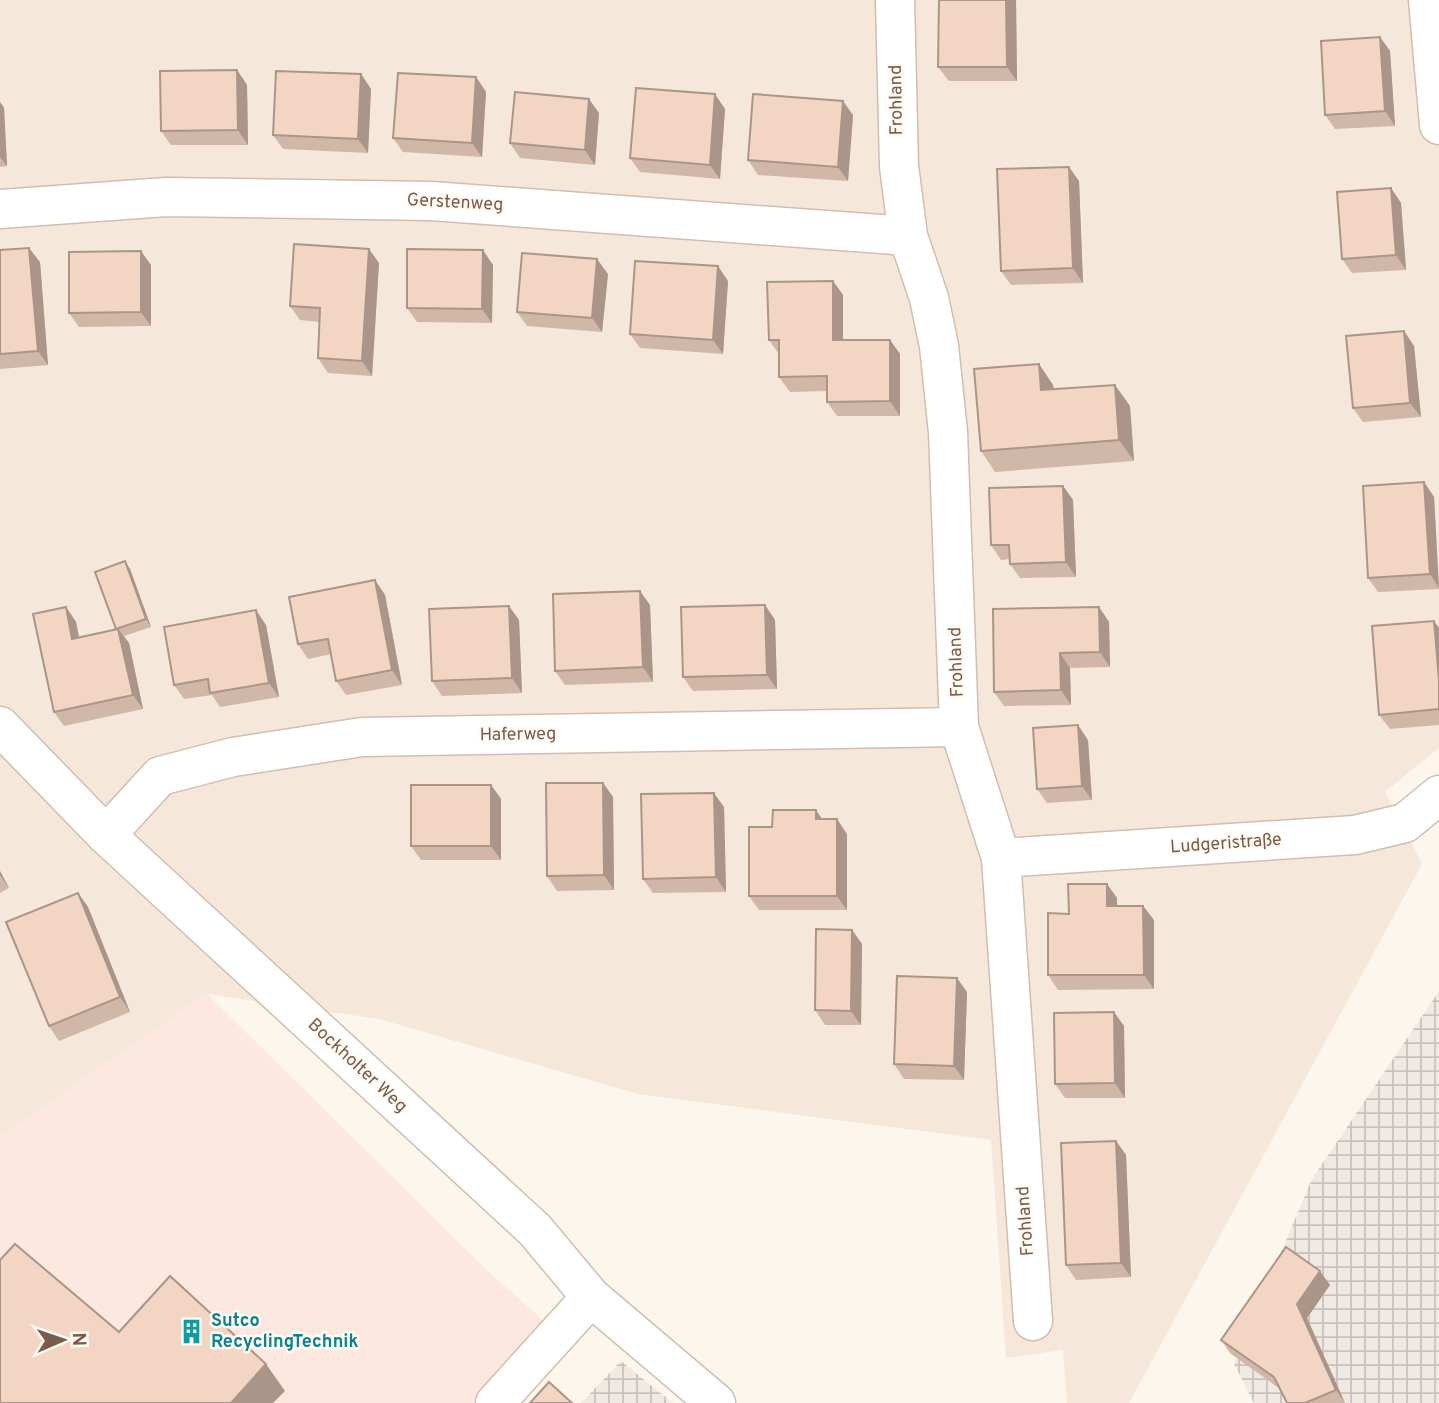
<svg xmlns="http://www.w3.org/2000/svg" width="1439" height="1403" viewBox="0 0 1439 1403" font-family="Overpass,sans-serif">
	<style>
		.residential { fill: #f5e8da }
		.commercial { fill: #fde8e0 }
		.industrial { fill: url(#industrial-grid) }
		.lines { fill: none; stroke-linecap: round; stroke-linejoin: round }
		.street-casing { stroke: #d1beb0; stroke-width: 41 }
		.street { stroke: #fff; stroke-width: 38 }
		.wall { fill: #d1b7a8 }
		.shaded-wall { fill: #aa9588 }
		.building { fill: #f3d5c3; stroke: #aa9588; stroke-width: 2 }
		.labels { text-anchor: middle; dominant-baseline: central; stroke-width: 5; stroke-linejoin: round; paint-order: stroke }
		.street-label { font-size: 18px; fill: #7a5c4d; stroke: #fffaf3 }
		.culture-label { font-size: 18px; font-weight: bold; fill: #0d838f; stroke: #fffaf3; text-anchor: start }
	</style>
	<defs>
		<pattern id="industrial-grid" width="8" height="8" patternUnits="userSpaceOnUse" patternTransform="scale(1.75)"><rect width="8" height="8" fill="#efe9e4"/><path d="M0 4h8M4 0v8" fill="none" stroke="#c7c0bb"/></pattern>
	</defs>
	<rect width="100%" height="100%" fill="#fdf6ec"/>
	<!-- residential -->
	<polygon class="residential" points="0,0 1439,0 1439,748 1385,792 1422,864 1129,1403 1067,1403 1063,1350 1006,1358 991,1140 638,1094 379,1019 207,994 5,1134 0,1134"/>
	<!-- commercial -->
	<polygon class="commercial" points="207,994 490,1273 546,1323 472,1403 0,1403 0,1134 5,1133"/>
	<!-- industrial -->
	<g class="industrial">
		<polygon points="1439,991 1439,1403 1254,1403 1234,1364 1312,1179"/>
		<polygon points="621,1361 673,1403 581,1403"/>
	</g>
	<g class="lines">
		<defs>
			<g id="street">
				<polyline points="895,0 899,166 908,236 929,298 939,346 948,432 959,727 1001,858 1033,1321"/>
				<polyline points="1428,0 1439,125"/>
				<polyline points="0,209 166,197 431,201 908,236"/>
				<polyline points="0,726 106,835 535,1230 591,1297 716,1403"/>
				<polyline points="106,835 160,776 233,757 362,737 959,727"/>
				<polyline points="1001,858 1355,835 1405,823 1439,795"/>
				<polyline points="495,1403 591,1297"/>
			</g>
		</defs>
		<!-- street casing -->
		<use href="#street" class="street-casing"/>
		<!-- street -->
		<use href="#street" class="street"/>
	</g>
	<!-- wall -->
	<g class="wall">
		<polygon points="1016,0 1017,81 949,81 938,67"/>
		<polygon points="1380,37 1390,51 1395,126 1335,129 1325,115"/>
		<polygon points="237,70 247,85 248,145 171,145 161,131"/>
		<polygon points="361,74 371,89 368,153 283,149 273,135"/>
		<polygon points="476,77 486,92 482,157 403,152 393,138"/>
		<polygon points="0,102 4,108 7,166 0,167"/>
		<polygon points="725,109 720,179 640,172 630,158"/>
		<polygon points="599,113 595,165 520,158 510,143"/>
		<polygon points="853,115 848,181 758,175 748,160"/>
		<polygon points="1079,181 1083,283 1011,285 1001,271"/>
		<polygon points="1391,188 1401,203 1406,270 1352,273 1342,259"/>
		<polygon points="0,250 40,262 48,365 0,369"/>
		<polygon points="379,263 372,376 328,373 318,358 320,322 300,320 290,306"/>
		<polygon points="151,265 151,326 79,327 69,313"/>
		<polygon points="493,265 492,323 417,322 407,308"/>
		<polygon points="608,274 602,332 527,326 517,312"/>
		<polygon points="728,281 723,354 640,348 630,334"/>
		<polygon points="833,281 843,295 843,340 890,340 900,354 900,416 837,416 827,402 827,391 790,392 779,377 779,354 769,340"/>
		<polygon points="1404,331 1414,346 1421,417 1363,422 1353,408"/>
		<polygon points="1039,364 1053,385 1054,389 1130,406 1134,461 995,472 981,451"/>
		<polygon points="1424,482 1434,497 1439,589 1378,592 1368,578"/>
		<polygon points="1063,486 1073,500 1076,577 1020,578 1010,564 1009,559 1001,560 991,545"/>
		<polygon points="125,561 130,569 151,627 124,636 129,643 143,709 64,726 54,712 66,607 76,622 79,637 116,629"/>
		<polygon points="375,580 385,595 402,685 346,695 336,681 331,654 308,659 298,644"/>
		<polygon points="650,605 653,682 565,685 555,671"/>
		<polygon points="765,605 775,620 777,689 693,691 683,677"/>
		<polygon points="1099,607 1109,622 1110,667 1070,668 1071,705 1004,706 994,692"/>
		<polygon points="519,620 522,693 442,696 432,681"/>
		<polygon points="1434,621 1439,628 1439,725 1390,729 1379,715"/>
		<polygon points="266,625 279,697 220,707 212,695 184,699 174,685"/>
		<polygon points="1088,740 1092,800 1047,803 1037,789"/>
		<polygon points="603,783 613,797 614,890 557,891 547,876"/>
		<polygon points="491,785 501,799 501,860 421,860 411,846"/>
		<polygon points="724,807 726,892 653,893 643,879"/>
		<polygon points="822,819 847,834 847,910 759,910 749,896 772,827"/>
		<polygon points="0,871 9,888 0,893"/>
		<polygon points="78,893 88,907 130,1012 59,1041 49,1026"/>
		<polygon points="1117,898 1117,906 1143,906 1154,920 1154,989 1058,990 1048,975 1069,914"/>
		<polygon points="852,930 862,944 861,1025 825,1025 815,1010"/>
		<polygon points="967,992 964,1080 904,1079 894,1064"/>
		<polygon points="1114,1012 1124,1026 1125,1098 1065,1098 1055,1084"/>
		<polygon points="1116,1141 1126,1155 1131,1277 1076,1280 1066,1265"/>
		<polygon points="1330,1285 1307,1318 1345,1403 1287,1403 1279,1388 1231,1354 1221,1340"/>
	</g>
	<!-- shaded-wall -->
	<g class="shaded-wall">
		<polygon points="1006,0 1016,0 1017,81 1007,67"/>
		<polygon points="1380,37 1390,51 1395,126 1385,111"/>
		<polygon points="237,70 247,85 248,145 238,130"/>
		<polygon points="361,74 371,89 368,153 358,139"/>
		<polygon points="476,77 486,92 482,157 472,143"/>
		<polygon points="715,94 725,109 720,179 710,165"/>
		<polygon points="589,99 599,113 595,165 585,150"/>
		<polygon points="843,101 853,115 848,181 838,167"/>
		<polygon points="0,102 4,108 7,166 0,157"/>
		<polygon points="1069,167 1079,181 1083,283 1073,268"/>
		<polygon points="1391,188 1401,203 1406,270 1396,255"/>
		<polygon points="29,248 40,262 48,365 38,351"/>
		<polygon points="369,249 379,263 372,376 362,361"/>
		<polygon points="483,250 493,265 492,323 482,309"/>
		<polygon points="141,251 151,265 151,326 141,312"/>
		<polygon points="597,259 608,274 602,332 592,318"/>
		<polygon points="718,266 728,281 723,354 713,340"/>
		<polygon points="833,281 843,295 843,355 833,340"/>
		<polygon points="1404,331 1414,346 1421,417 1410,403"/>
		<polygon points="890,340 900,354 900,416 890,401"/>
		<polygon points="1039,364 1053,385 1056,411 1041,390"/>
		<polygon points="1115,385 1130,406 1134,461 1119,440"/>
		<polygon points="1424,482 1434,497 1439,588 1430,574"/>
		<polygon points="1063,486 1073,500 1076,577 1066,562"/>
		<polygon points="125,561 130,569 151,627 146,619"/>
		<polygon points="375,580 385,595 402,685 392,670"/>
		<polygon points="640,591 650,605 653,682 643,667"/>
		<polygon points="765,605 775,620 777,689 767,675"/>
		<polygon points="509,606 519,620 522,693 512,678"/>
		<polygon points="66,607 76,622 82,653 72,639"/>
		<polygon points="1099,607 1109,622 1110,667 1100,652"/>
		<polygon points="256,610 266,625 279,697 269,683"/>
		<polygon points="1434,621 1439,628 1439,680"/>
		<polygon points="118,629 129,643 143,709 133,695"/>
		<polygon points="1060,653 1070,668 1071,705 1061,690"/>
		<polygon points="1078,725 1088,740 1092,800 1082,786"/>
		<polygon points="603,783 613,797 614,890 604,875"/>
		<polygon points="491,785 501,799 501,860 491,846"/>
		<polygon points="714,793 724,807 726,892 716,877"/>
		<polygon points="816,810 826,825 816,819"/>
		<polygon points="837,819 847,834 847,910 837,896"/>
		<polygon points="0,871 9,888 0,875"/>
		<polygon points="1107,884 1117,898 1117,920 1107,906"/>
		<polygon points="78,893 88,907 130,1012 120,997"/>
		<polygon points="1143,906 1154,920 1154,989 1144,975"/>
		<polygon points="852,930 862,944 861,1025 851,1011"/>
		<polygon points="957,978 967,992 964,1080 954,1066"/>
		<polygon points="1114,1012 1124,1026 1125,1098 1115,1083"/>
		<polygon points="1116,1141 1126,1155 1131,1277 1121,1263"/>
		<polygon points="1320,1271 1330,1285 1307,1318 1345,1403 1336,1390 1297,1304"/>
		<polygon points="266,1364 285,1391 273,1403 231,1403"/>
	</g>
	<!-- building -->
	<g class="building">
		<polygon points="939,0 1006,0 1007,67 938,67"/>
		<polygon points="1380,37 1385,111 1325,115 1321,41"/>
		<polygon points="237,70 238,130 161,131 160,71"/>
		<polygon points="276,71 361,74 358,139 273,135"/>
		<polygon points="398,73 476,77 472,143 393,138"/>
		<polygon points="636,88 715,94 710,165 630,158"/>
		<polygon points="515,92 589,99 585,150 510,143"/>
		<polygon points="753,94 843,101 838,167 748,160"/>
		<polygon points="1069,167 1073,268 1001,271 997,169"/>
		<polygon points="1391,188 1396,255 1342,259 1337,192"/>
		<polygon points="294,244 369,249 362,361 318,358 320,308 290,306"/>
		<polygon points="29,248 38,351 0,354 0,250"/>
		<polygon points="407,249 483,250 482,309 407,308"/>
		<polygon points="141,251 141,312 69,313 69,252"/>
		<polygon points="522,253 597,259 592,318 517,312"/>
		<polygon points="635,261 718,266 713,340 630,334"/>
		<polygon points="833,281 833,340 890,340 890,401 827,402 827,376 779,377 779,340 769,340 767,282"/>
		<polygon points="1404,331 1410,403 1353,408 1346,336"/>
		<polygon points="1039,364 1041,390 1115,385 1119,440 981,451 974,369"/>
		<polygon points="1424,482 1430,574 1368,578 1363,486"/>
		<polygon points="1063,486 1066,562 1010,564 1009,545 991,545 989,488"/>
		<polygon points="125,561 146,619 116,629 95,572"/>
		<polygon points="375,580 392,670 336,681 328,639 298,644 289,597"/>
		<polygon points="640,591 643,667 555,671 553,594"/>
		<polygon points="765,605 767,675 683,677 681,607"/>
		<polygon points="509,606 512,678 432,681 429,609"/>
		<polygon points="66,607 72,639 118,629 133,695 54,712 33,614"/>
		<polygon points="1099,607 1100,652 1060,653 1061,690 994,692 993,609"/>
		<polygon points="256,610 269,683 210,693 208,679 174,685 164,627"/>
		<polygon points="1434,621 1439,680 1439,709 1379,715 1372,626"/>
		<polygon points="1078,725 1082,786 1037,789 1033,728"/>
		<polygon points="546,783 603,783 604,875 547,876"/>
		<rect x="411" y="785" width="80" height="61"/>
		<polygon points="714,793 716,877 643,879 641,794"/>
		<polygon points="773,810 816,810 816,819 837,819 837,896 749,896 749,827 772,827"/>
		<polygon points="1068,884 1107,884 1107,906 1143,906 1144,975 1048,975 1048,913 1069,914"/>
		<polygon points="78,893 120,997 49,1026 6,922"/>
		<polygon points="816,929 852,930 851,1011 815,1010"/>
		<polygon points="897,976 957,978 954,1066 894,1064"/>
		<polygon points="1114,1012 1115,1083 1055,1084 1054,1013"/>
		<polygon points="1116,1141 1121,1263 1066,1265 1061,1143"/>
		<polygon points="15,1244 119,1332 170,1276 266,1364 231,1403 0,1403 0,1260"/>
		<polygon points="1286,1247 1320,1271 1297,1304 1336,1390 1305,1403 1287,1403 1274,1377 1221,1340"/>
		<polygon points="549,1382 572,1403 530,1403"/>
	</g>
	<!-- icons -->
	<defs>
		<symbol id="building-bare" viewBox="-9 -9 18 18"><path d="M-4-6H4V6H1V3H-1V6H-4ZM-2.5-4.3h1.7v1.8h-1.7ZM.8-4.3h1.7v1.8H.8ZM-2.5-1h1.7V.8h-1.7ZM.8-1h1.7V.8H.8Z" fill="#0f9aa8" stroke="#fffaf3" stroke-width="2.5" paint-order="stroke"/></symbol>
	</defs>
	<g fill-rule="evenodd">
		<use href="#building-bare" x="174" y="1314" width="35" height="35"/>
	</g>
	<g class="labels">
		<!-- street labels -->
		<g class="street-label">
			<text transform="translate(897 100) rotate(-91)">Frohland</text>
			<text transform="translate(455 203) rotate(3)">Gerstenweg</text>
			<text transform="translate(957 662) rotate(-92)">Frohland</text>
			<text transform="translate(518 735) rotate(-1)">Haferweg</text>
			<text transform="translate(1226 844) rotate(-4)">Ludgeristraße</text>
			<text transform="translate(357 1066) rotate(43)">Bockholter Weg</text>
			<text transform="translate(1026 1221) rotate(-94)">Frohland</text>
		</g>
		<!-- culture labels -->
		<g class="culture-label">
			<text x="211" y="1321">Sutco<tspan x="211" dy="21">RecyclingTechnik</tspan></text>
		</g>
	</g>
	<!-- north arrow -->
	<g transform="translate(63 1340) rotate(88)" stroke="#fffaf3" stroke-width="5" paint-order="stroke">
	<path d="M0-5L12 26L0 18L-12 26Z" fill="#7a5c4d"/>
	<text y="-10" font-size="19" font-weight="bold" text-anchor="middle" fill="#7a5c4d">N</text>
	</g>
</svg>
